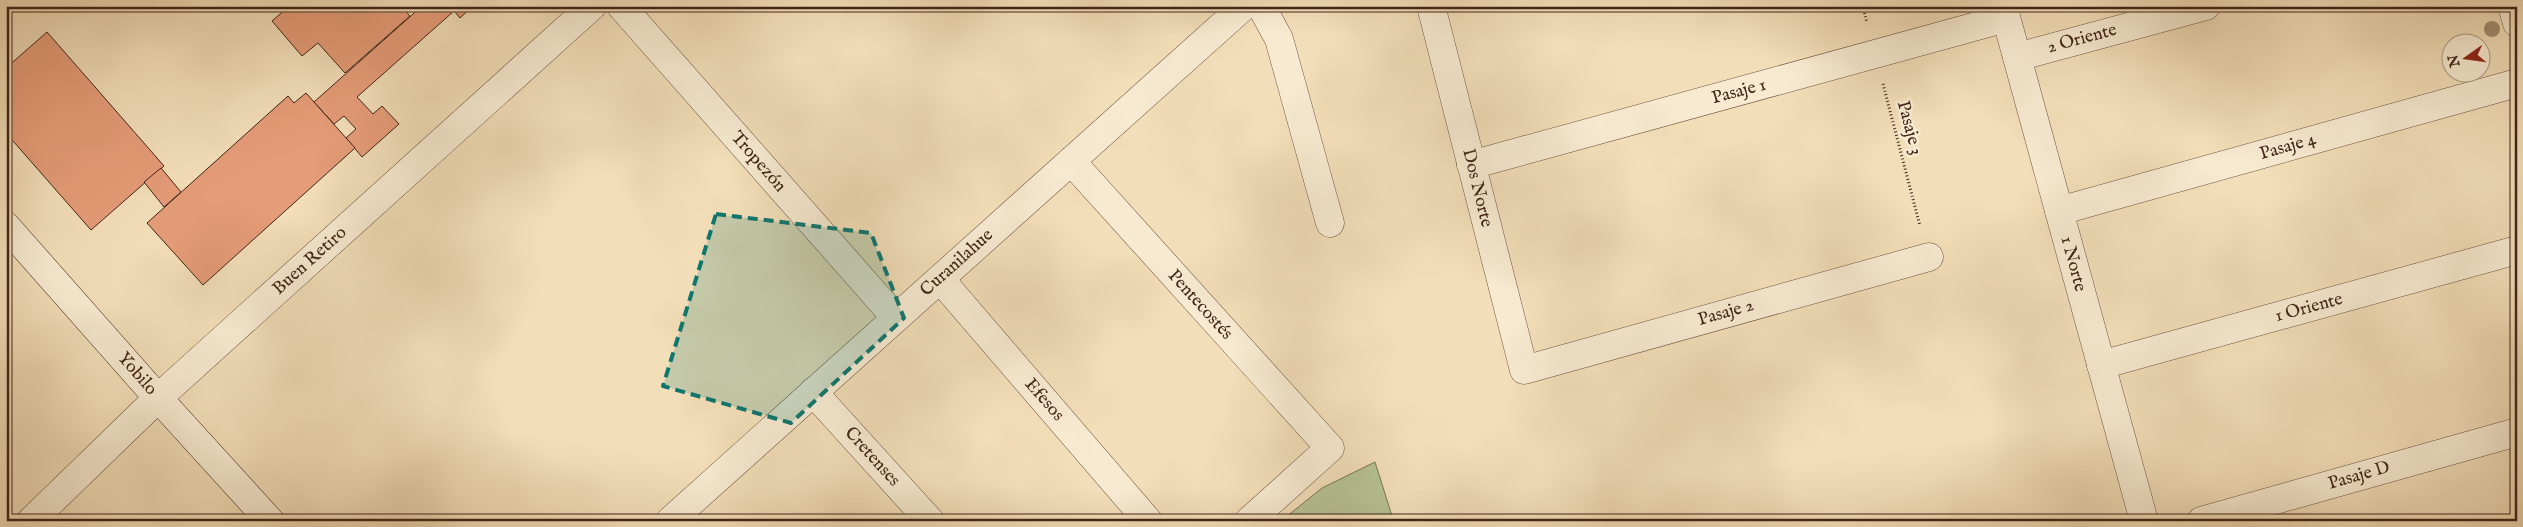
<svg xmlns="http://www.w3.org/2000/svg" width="2523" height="527" viewBox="0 0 2523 527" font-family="'IM FELL English',serif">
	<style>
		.green { fill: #b6c292; stroke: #7c7456 }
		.building { fill: #e59c78; stroke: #412519 }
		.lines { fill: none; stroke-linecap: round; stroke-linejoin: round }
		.street-casing { stroke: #6d5341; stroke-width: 29 }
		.secondary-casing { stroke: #412519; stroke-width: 29 }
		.path { stroke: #412519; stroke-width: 3; stroke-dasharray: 1 2.5; stroke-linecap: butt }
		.street { stroke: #f7ead1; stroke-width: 28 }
		.secondary { stroke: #f7ead1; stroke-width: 28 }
		.tree { fill: #a18e71 }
		.marked { fill: #0f766e; fill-opacity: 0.2; stroke: #0f766e; stroke-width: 4; stroke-dasharray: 10 6; stroke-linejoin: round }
		.labels { text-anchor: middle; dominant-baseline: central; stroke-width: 5; stroke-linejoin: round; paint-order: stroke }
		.street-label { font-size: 18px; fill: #412519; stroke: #f7ead1 }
	</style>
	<rect width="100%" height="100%" fill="#f2deb8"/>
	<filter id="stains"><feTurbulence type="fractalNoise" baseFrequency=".004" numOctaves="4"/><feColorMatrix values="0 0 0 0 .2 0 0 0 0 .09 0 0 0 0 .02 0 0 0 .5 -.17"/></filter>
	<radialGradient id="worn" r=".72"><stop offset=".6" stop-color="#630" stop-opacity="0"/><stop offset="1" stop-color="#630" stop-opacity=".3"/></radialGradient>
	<!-- green -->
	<polygon class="green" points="1375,462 1392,516 1384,521 1281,521 1322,488"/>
	<!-- building -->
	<g class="building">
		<polygon points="285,6 401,6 410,16 345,73 318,43 302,56 272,21 287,8"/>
		<polygon points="422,6 450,6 454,11 357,97 373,114 382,106 399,124 362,157 346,138 356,129 344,116 334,124 314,102"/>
		<polygon points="450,6 473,6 460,18"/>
		<polygon points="47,32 164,166 91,230 6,133 6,68"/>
		<polygon points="306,93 355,148 203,285 147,223 288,96 294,103"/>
		<polygon points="161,168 181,192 164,207 144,182"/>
	</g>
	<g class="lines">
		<defs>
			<g id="street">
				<polyline points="621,6 896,318"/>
				<polyline points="1261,6 1279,39 1330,223"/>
				<polyline points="1431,6 1524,370 1929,257"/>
				<polyline points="2003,6 2144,521"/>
				<polyline points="2512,6 2517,23"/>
				<polyline points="2017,57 2206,6"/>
				<polyline points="1071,161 1330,448 1249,521"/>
				<polyline points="1471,165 2006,18"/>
				<polyline points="2059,211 2517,83"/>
				<polyline points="940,279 1148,521"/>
				<polyline points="2101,365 2517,250"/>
				<polyline points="813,392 930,521"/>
				<polyline points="31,521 158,398 592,6"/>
				<polyline points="670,521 1244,6"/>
				<polyline points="2201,521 2517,432"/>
			</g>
			<polyline id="secondary" points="6,226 158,398 270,521"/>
		</defs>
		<!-- street casing -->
		<use href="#street" class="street-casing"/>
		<!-- secondary casing -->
		<use href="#secondary" class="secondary-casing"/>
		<!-- path -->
		<g class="path">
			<polyline points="1863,6 1867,23"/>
			<polyline points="1883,84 1920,226"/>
		</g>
		<!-- street -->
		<use href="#street" class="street"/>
		<!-- secondary -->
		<use href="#secondary" class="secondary"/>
	</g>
	<!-- trees -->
	<circle class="tree" cx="2492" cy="29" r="8"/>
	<!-- marked area -->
	<path class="marked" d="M716,214l155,19 33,85 -113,105 -128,-37z"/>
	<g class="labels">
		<!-- street labels -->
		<g class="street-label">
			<text transform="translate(2082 39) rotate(-15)">2 Oriente</text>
			<text transform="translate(1739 92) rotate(-15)">Pasaje 1</text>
			<text transform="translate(1909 128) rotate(75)">Pasaje 3</text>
			<text transform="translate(2288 147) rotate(-16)">Pasaje 4</text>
			<text transform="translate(758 162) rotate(49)">Tropezón</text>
			<text transform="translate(1477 188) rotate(76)">Dos Norte</text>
			<text transform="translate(310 261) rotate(-42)">Buen Retiro</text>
			<text transform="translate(957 263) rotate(-42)">Curanilahue</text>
			<text transform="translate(2073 264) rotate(75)">1 Norte</text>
			<text transform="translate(1200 305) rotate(48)">Pentecostés</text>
			<text transform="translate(2309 308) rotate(-15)">1 Oriente</text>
			<text transform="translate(1726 313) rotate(-16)">Pasaje 2</text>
			<text transform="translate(137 374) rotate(49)">Yobilo</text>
			<text transform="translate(1044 400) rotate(49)">Efesos</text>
			<text transform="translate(872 457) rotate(48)">Cretenses</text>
			<text transform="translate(2359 476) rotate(-16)">Pasaje D</text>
		</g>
	</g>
	<!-- margin -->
	<rect width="2523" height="527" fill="none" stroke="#f2deb8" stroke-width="25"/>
	<rect x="8" y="8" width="2508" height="512" fill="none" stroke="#412519" stroke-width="2.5"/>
	<rect x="12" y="12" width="2498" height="502" fill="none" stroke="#412519"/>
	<!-- north arrow -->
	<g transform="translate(2466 58) rotate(256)"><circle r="24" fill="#f7ead1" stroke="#ae9b87"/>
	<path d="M0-4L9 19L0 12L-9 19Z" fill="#8f2418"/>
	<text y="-8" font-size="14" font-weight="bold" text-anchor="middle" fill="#412519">N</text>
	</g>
	<rect width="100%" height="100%" filter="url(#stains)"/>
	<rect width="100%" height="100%" fill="url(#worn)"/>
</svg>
